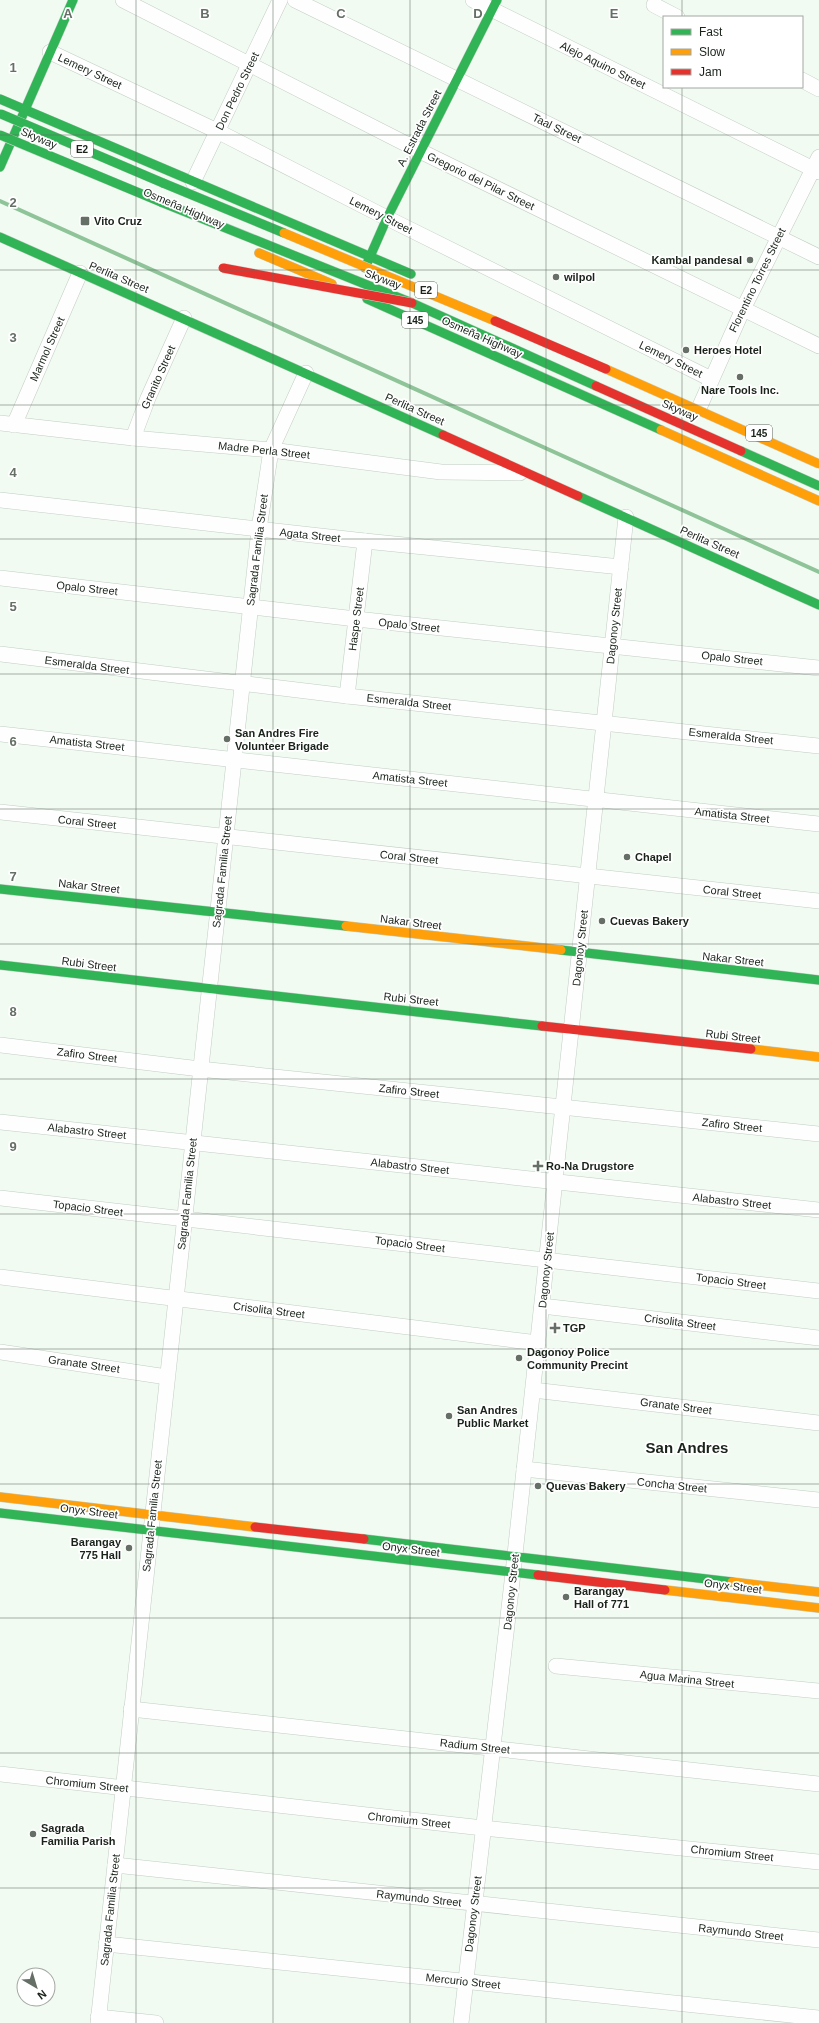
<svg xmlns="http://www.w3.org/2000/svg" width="819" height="2023" viewBox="0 0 819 2023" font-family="Arial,sans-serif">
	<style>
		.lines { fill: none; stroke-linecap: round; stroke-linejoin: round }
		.stream { stroke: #8ec498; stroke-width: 4 }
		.street-casing { stroke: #c3cdc5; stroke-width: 16 }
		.fast-casing { stroke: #c3cdc5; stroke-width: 10 }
		.slow-casing { stroke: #c3cdc5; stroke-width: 10 }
		.jam-casing { stroke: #c3cdc5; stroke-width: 10 }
		.street { stroke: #fdfefd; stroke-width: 15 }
		.fast { stroke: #30b455; stroke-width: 9 }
		.slow { stroke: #ff9f0a; stroke-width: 9 }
		.jam { stroke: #e5322d; stroke-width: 9 }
		.fast-bridge-casing { stroke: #d1d6d1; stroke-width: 10; stroke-linecap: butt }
		.slow-bridge-casing { stroke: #d1d6d1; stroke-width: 10; stroke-linecap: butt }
		.jam-bridge-casing { stroke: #d1d6d1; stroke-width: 10; stroke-linecap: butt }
		.fast-bridge { stroke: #30b455; stroke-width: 9 }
		.slow-bridge { stroke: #ff9f0a; stroke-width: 9 }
		.jam-bridge { stroke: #e5322d; stroke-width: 9 }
		.grid { fill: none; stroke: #656f66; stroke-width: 1; stroke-opacity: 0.55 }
		.poi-dot { fill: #656f66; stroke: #fff; stroke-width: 1.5 }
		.labels { text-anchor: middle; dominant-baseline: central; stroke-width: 3.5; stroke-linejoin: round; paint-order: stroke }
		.shield { fill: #fff; stroke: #5e655f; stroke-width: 1 }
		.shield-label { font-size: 10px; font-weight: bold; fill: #19231a }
		.street-label { font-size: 11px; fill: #19231a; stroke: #fff }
		.poi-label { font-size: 11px; font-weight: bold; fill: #19231a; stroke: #fff; text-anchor: start }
		.district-label { font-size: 15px; font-weight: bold; fill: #19231a; stroke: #fff }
		.grid-label { font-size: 13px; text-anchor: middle; font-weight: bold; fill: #656f66; stroke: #fff; stroke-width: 3.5; stroke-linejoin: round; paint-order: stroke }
	</style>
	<rect width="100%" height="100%" fill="#f1fbf2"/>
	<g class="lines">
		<!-- stream -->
		<polyline class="stream" points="0,201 819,572"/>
		<defs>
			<g id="street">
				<polyline points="123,0 420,151 819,346"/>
				<polyline points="295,0 819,257"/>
				<polyline points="473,0 819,172"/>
				<polyline points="654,5 677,17"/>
				<polyline points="50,52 217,131 387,218 711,379"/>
				<polyline points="802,80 819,89"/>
				<polyline points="193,182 280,0"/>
				<polyline points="700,406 743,309 819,157"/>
				<polyline points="0,423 133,438 271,450 441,472 520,473"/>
				<polyline points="14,425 80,273"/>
				<polyline points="133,438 148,398 184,318"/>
				<polyline points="0,500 365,541 621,567"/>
				<polyline points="0,578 356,619 819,668"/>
				<polyline points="0,654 347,696 819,746"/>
				<polyline points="347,696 365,541"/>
				<polyline points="0,734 819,824"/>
				<polyline points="0,812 819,901"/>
				<polyline points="0,1045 200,1069 819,1134"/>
				<polyline points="0,1122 819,1210"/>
				<polyline points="0,1198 819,1291"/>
				<polyline points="0,1277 538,1343"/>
				<polyline points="542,1306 819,1338"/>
				<polyline points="0,1352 167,1377"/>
				<polyline points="533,1390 819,1423"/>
				<polyline points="524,1469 819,1500"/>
				<polyline points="556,1666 819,1691"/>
				<polyline points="131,1709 819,1784"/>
				<polyline points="0,1774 483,1828 819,1862"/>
				<polyline points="115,1865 819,1940"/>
				<polyline points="106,1944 819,2018"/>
				<polyline points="98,2017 156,2023"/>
				<polyline points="98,2023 259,529 271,450 306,373"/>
				<polyline points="461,2023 513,1573 626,517"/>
			</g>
			<g id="fast">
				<polyline points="0,99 411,274"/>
				<polyline points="0,167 73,0"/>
				<polyline points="163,183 284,233"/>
				<polyline points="161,202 412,303 596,386"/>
				<polyline points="0,237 443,435"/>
				<polyline points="365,268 387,218 497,0"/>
				<polyline points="367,299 661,430"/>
				<polyline points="741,451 819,486"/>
				<polyline points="578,496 819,605"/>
				<polyline points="0,889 346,926"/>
				<polyline points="561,950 819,980"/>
				<polyline points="0,965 542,1026"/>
				<polyline points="0,1513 538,1575"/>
				<polyline points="364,1539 732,1582"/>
			</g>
			<g id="slow">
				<polyline points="259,253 332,284"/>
				<polyline points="661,430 819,501"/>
				<polyline points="346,926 561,950"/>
				<polyline points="751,1049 819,1057"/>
				<polyline points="0,1497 255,1527"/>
				<polyline points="732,1582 819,1592"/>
				<polyline points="665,1590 819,1608"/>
			</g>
			<g id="jam">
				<polyline points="596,386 741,451"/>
				<polyline points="443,435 578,496"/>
				<polyline points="542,1026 751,1049"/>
				<polyline points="255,1527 364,1539"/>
				<polyline points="538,1575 665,1590"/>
			</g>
		</defs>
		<!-- street casing -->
		<use href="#street" class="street-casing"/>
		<!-- fast casing -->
		<use href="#fast" class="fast-casing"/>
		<!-- slow casing -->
		<use href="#slow" class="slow-casing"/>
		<!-- jam casing -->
		<use href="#jam" class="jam-casing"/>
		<!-- street -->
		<use href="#street" class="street"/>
		<!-- fast -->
		<use href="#fast" class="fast"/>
		<!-- slow -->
		<use href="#slow" class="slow"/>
		<!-- jam -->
		<use href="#jam" class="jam"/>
		<defs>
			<g id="fast-bridge">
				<polyline points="1,114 163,183"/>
				<polyline points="0,135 161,202"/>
			</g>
			<g id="slow-bridge">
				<polyline points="284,233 495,321"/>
				<polyline points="606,369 819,464"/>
			</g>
			<g id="jam-bridge">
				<polyline points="223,268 412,303"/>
				<polyline points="495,321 606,369"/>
			</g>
		</defs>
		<!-- fast-bridge casing -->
		<use href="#fast-bridge" class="fast-bridge-casing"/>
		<!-- slow-bridge casing -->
		<use href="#slow-bridge" class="slow-bridge-casing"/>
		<!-- jam-bridge casing -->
		<use href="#jam-bridge" class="jam-bridge-casing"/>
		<!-- fast-bridge -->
		<use href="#fast-bridge" class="fast-bridge"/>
		<!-- slow-bridge -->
		<use href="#slow-bridge" class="slow-bridge"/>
		<!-- jam-bridge -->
		<use href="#jam-bridge" class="jam-bridge"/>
	</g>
	<!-- grid -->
	<path class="grid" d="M136,0v2023M273,0v2023M410,0v2023M546,0v2023M682,0v17M682,87v1936M0,135h819M0,270h819M0,405h819M0,539h819M0,674h819M0,809h819M0,944h819M0,1079h819M0,1214h819M0,1349h819M0,1484h819M0,1618h819M0,1753h819M0,1888h819"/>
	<!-- markers -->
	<g class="poi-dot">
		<rect x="80" y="216" width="10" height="10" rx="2"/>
		<circle cx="750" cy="260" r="4"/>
		<circle cx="556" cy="277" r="4"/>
		<circle cx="686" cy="350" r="4"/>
		<circle cx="740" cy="377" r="4"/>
		<circle cx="227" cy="739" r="4"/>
		<circle cx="627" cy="857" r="4"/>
		<circle cx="602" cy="921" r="4"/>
		<path d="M536 1160h4v4h4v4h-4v4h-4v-4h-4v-4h4z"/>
		<path d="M553 1322h4v4h4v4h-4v4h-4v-4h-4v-4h4z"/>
		<circle cx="519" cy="1358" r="4"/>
		<circle cx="449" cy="1416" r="4"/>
		<circle cx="538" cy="1486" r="4"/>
		<circle cx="129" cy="1548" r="4"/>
		<circle cx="566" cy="1597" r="4"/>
		<circle cx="33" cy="1834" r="4"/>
	</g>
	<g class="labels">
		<!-- shield labels -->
		<g class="shield">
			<rect x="71" y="141" width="22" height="16" rx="3"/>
			<rect x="415" y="282" width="22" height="16" rx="3"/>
			<rect x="402" y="312" width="26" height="16" rx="3"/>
			<rect x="746" y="425" width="26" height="16" rx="3"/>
		</g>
		<g class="shield-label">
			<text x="82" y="149">E2</text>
			<text x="426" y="290">E2</text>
			<text x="415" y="320">145</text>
			<text x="759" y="433">145</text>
		</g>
		<!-- street labels -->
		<g class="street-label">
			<text transform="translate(603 65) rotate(26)">Alejo Aquino Street</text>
			<text transform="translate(90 71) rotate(25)">Lemery Street</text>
			<text transform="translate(237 91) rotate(-64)">Don Pedro Street</text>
			<text transform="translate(419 128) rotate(-63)">A. Estrada Street</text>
			<text transform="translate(557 128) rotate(26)">Taal Street</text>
			<text transform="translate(39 138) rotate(23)">Skyway</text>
			<text transform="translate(481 181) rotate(26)">Gregorio del Pilar Street</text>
			<text transform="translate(184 208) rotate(23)">Osmeña Highway</text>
			<text transform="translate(381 215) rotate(27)">Lemery Street</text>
			<text transform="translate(119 277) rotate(23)">Perlita Street</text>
			<text transform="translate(383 279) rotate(21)">Skyway</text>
			<text transform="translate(757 280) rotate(-64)">Florentino Torres Street</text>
			<text transform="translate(482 337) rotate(24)">Osmeña Highway</text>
			<text transform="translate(47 349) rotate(-66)">Marmol Street</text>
			<text transform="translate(671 359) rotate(26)">Lemery Street</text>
			<text transform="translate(158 377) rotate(-66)">Granito Street</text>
			<text transform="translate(415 409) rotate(24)">Perlita Street</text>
			<text transform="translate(680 410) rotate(24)">Skyway</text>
			<text transform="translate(264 450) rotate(6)">Madre Perla Street</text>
			<text transform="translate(310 535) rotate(6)">Agata Street</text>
			<text transform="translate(710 542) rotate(24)">Perlita Street</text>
			<text transform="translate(257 550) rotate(-83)">Sagrada Familia Street</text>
			<text transform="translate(87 588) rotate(6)">Opalo Street</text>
			<text transform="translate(356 619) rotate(-83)">Haspe Street</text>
			<text transform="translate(409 625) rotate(6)">Opalo Street</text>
			<text transform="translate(614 626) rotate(-84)">Dagonoy Street</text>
			<text transform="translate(732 658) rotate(6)">Opalo Street</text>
			<text transform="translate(87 665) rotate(7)">Esmeralda Street</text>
			<text transform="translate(409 702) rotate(6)">Esmeralda Street</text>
			<text transform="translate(731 736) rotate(6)">Esmeralda Street</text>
			<text transform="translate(87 743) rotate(6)">Amatista Street</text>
			<text transform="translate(410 779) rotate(6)">Amatista Street</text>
			<text transform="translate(732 815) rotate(6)">Amatista Street</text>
			<text transform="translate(87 822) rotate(6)">Coral Street</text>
			<text transform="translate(409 857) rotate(6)">Coral Street</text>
			<text transform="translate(222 872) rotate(-84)">Sagrada Familia Street</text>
			<text transform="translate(89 886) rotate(6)">Nakar Street</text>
			<text transform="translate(732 892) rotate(6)">Coral Street</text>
			<text transform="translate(411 922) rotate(7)">Nakar Street</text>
			<text transform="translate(580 948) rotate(-84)">Dagonoy Street</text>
			<text transform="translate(733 959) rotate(6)">Nakar Street</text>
			<text transform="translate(89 964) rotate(7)">Rubi Street</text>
			<text transform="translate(411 999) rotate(6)">Rubi Street</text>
			<text transform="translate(733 1036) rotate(6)">Rubi Street</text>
			<text transform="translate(87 1055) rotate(7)">Zafiro Street</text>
			<text transform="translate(409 1091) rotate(6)">Zafiro Street</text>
			<text transform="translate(732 1125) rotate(6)">Zafiro Street</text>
			<text transform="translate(87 1131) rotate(6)">Alabastro Street</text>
			<text transform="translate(410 1166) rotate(6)">Alabastro Street</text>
			<text transform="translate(187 1194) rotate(-84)">Sagrada Familia Street</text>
			<text transform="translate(732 1201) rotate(6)">Alabastro Street</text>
			<text transform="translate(88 1208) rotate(7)">Topacio Street</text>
			<text transform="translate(410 1244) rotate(7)">Topacio Street</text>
			<text transform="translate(546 1270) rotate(-84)">Dagonoy Street</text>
			<text transform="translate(731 1281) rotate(7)">Topacio Street</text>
			<text transform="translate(269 1310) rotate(7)">Crisolita Street</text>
			<text transform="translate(680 1322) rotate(7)">Crisolita Street</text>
			<text transform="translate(84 1364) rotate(8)">Granate Street</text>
			<text transform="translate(676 1406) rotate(7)">Granate Street</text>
			<text transform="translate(672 1485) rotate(6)">Concha Street</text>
			<text transform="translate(89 1511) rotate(7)">Onyx Street</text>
			<text transform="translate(152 1516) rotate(-84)">Sagrada Familia Street</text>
			<text transform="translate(411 1549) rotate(7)">Onyx Street</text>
			<text transform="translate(733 1586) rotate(7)">Onyx Street</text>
			<text transform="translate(511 1592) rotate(-84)">Dagonoy Street</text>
			<text transform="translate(687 1679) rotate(6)">Agua Marina Street</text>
			<text transform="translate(475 1746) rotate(6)">Radium Street</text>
			<text transform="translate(87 1784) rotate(6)">Chromium Street</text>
			<text transform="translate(409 1820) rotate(6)">Chromium Street</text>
			<text transform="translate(732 1853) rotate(6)">Chromium Street</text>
			<text transform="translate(419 1898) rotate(6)">Raymundo Street</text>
			<text transform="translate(110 1910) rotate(-84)">Sagrada Familia Street</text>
			<text transform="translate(473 1914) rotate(-83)">Dagonoy Street</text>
			<text transform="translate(741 1932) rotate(6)">Raymundo Street</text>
			<text transform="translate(463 1981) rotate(6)">Mercurio Street</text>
		</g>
		<!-- poi labels -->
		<g class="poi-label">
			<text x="94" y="221">Vito Cruz</text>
			<text x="742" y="260" text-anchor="end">Kambal pandesal</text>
			<text x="564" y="277">wilpol</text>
			<text x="694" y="350">Heroes Hotel</text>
			<text x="740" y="390" text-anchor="middle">Nare Tools Inc.</text>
			<text x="235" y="733">San Andres Fire<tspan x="235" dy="13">Volunteer Brigade</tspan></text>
			<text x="635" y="857">Chapel</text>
			<text x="610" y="921">Cuevas Bakery</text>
			<text x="546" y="1166">Ro-Na Drugstore</text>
			<text x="563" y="1328">TGP</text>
			<text x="527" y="1352">Dagonoy Police<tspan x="527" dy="13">Community Precint</tspan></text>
			<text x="457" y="1410">San Andres<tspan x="457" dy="13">Public Market</tspan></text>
			<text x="546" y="1486">Quevas Bakery</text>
			<text x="121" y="1542" text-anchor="end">Barangay<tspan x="121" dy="13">775 Hall</tspan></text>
			<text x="574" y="1591">Barangay<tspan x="574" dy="13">Hall of 771</tspan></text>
			<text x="41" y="1828">Sagrada<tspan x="41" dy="13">Familia Parish</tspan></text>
		</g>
		<!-- district labels -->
		<g class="district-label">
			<text x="687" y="1447">San Andres</text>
		</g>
	</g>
	<g class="grid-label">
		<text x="68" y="18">A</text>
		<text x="205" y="18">B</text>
		<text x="341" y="18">C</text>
		<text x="478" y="18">D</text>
		<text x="614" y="18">E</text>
		<text x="13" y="72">1</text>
		<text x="13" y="207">2</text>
		<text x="13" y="342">3</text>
		<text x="13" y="477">4</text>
		<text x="13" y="611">5</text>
		<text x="13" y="746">6</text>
		<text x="13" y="881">7</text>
		<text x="13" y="1016">8</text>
		<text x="13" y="1151">9</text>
	</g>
	<!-- legend -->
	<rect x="663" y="16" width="140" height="72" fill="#ffffff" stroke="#a3a7a3"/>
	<rect x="671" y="29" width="20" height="6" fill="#30b455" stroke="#a3a7a3"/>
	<text x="699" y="36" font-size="12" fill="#19231a">Fast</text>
	<rect x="671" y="49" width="20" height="6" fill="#ff9f0a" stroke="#a3a7a3"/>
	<text x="699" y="56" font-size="12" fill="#19231a">Slow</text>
	<rect x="671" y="69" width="20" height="6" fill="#e5322d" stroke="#a3a7a3"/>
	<text x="699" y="76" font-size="12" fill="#19231a">Jam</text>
	<!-- north arrow -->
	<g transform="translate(36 1987) rotate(142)"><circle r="19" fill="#ffffff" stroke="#a3a7a3"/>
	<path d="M0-3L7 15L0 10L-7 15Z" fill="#656f66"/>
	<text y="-6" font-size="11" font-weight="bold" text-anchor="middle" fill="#19231a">N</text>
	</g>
</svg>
